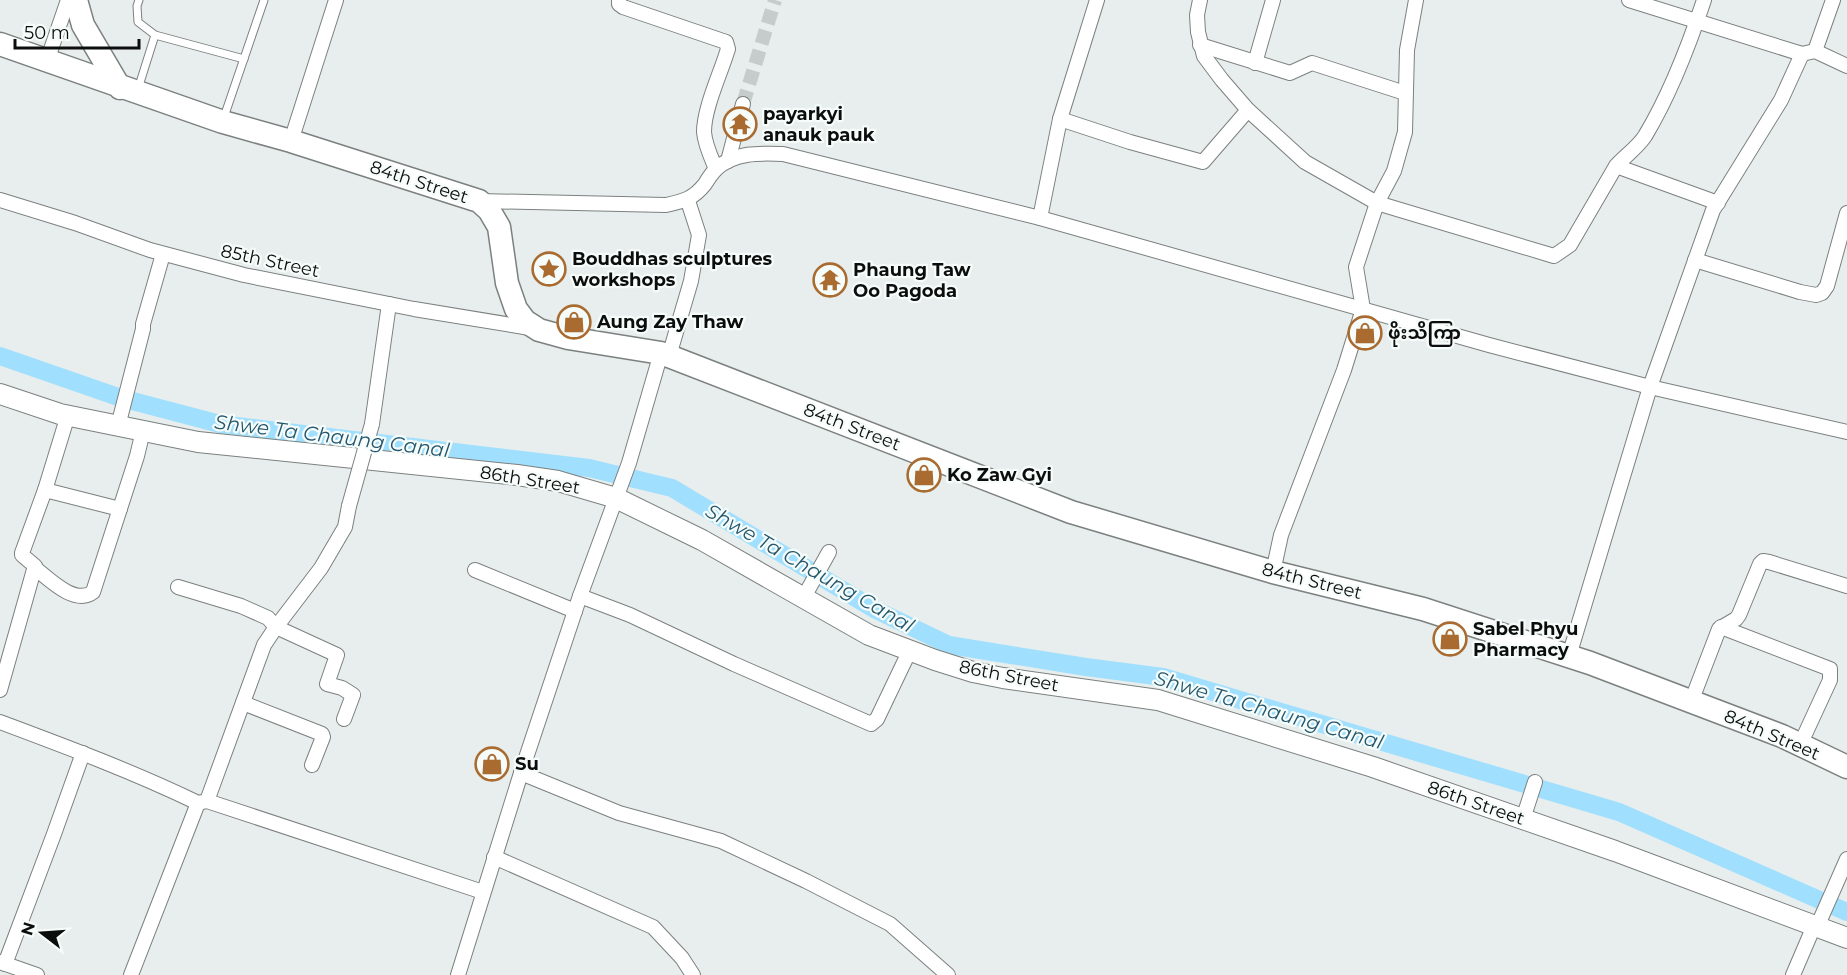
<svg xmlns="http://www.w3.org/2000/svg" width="1847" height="975" viewBox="0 0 1847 975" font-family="Montserrat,'Noto Sans Myanmar',sans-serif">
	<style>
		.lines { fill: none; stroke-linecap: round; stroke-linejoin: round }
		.canal { stroke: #a0dffe; stroke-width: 18 }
		.street-tunnel { stroke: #c6cccc; stroke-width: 14; stroke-dasharray: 14 7; stroke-linecap: butt }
		.lane-casing { stroke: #7b817f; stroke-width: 9 }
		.street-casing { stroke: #7b817f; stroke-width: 16 }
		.secondary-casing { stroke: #7b817f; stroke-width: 22 }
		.primary-casing { stroke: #7b817f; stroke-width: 25 }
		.lane { stroke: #fff; stroke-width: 7 }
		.street { stroke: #fff; stroke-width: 14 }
		.secondary { stroke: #fff; stroke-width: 20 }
		.primary { stroke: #fff; stroke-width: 22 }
		.street-bridge-casing { stroke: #7b817f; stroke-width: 16; stroke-linecap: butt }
		.street-bridge { stroke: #fff; stroke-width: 14 }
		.labels { text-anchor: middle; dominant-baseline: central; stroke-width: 4.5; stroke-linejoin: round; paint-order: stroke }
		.poi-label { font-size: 18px; font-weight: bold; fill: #0c0e0e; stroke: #f5fcfa; text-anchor: start }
		.street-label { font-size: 18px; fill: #0c0e0e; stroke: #f5fcfa }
		.water-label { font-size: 20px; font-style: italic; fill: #26576d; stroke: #f5fcfa }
	</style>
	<rect width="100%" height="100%" fill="#e7eeed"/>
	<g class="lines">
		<!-- canal -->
		<polyline class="canal" points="0,356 121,398 220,424 589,468 672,488 876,610 949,645 1086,667 1163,677 1619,812 1847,912"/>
		<!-- street-tunnel -->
		<polyline class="street-tunnel" points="743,104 775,0"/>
		<defs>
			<g id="lane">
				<polyline points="139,0 137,6 138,22 155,35 244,59"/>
				<polyline points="138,89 155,35"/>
				<polyline points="223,120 264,0"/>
			</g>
			<g id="street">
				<path d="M619,0v4l4,3 103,35 2,7 -3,9c-7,21 -21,52 -21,74 1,13 7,25 12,37"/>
				<polyline points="1200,0 1197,15 1198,32 1204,56 1222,80 1248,110 1305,162 1377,203 1554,256 1570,245 1616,166"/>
				<polyline points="1629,0 1802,54"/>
				<path d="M1704,0c-14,42 -36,98 -59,136 -7,11 -20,20 -29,30l102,37"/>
				<polyline points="1200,45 1290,73 1312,63 1405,93"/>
				<polyline points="1815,51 1833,0"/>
				<polyline points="47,61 68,0"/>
				<polyline points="1255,63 1273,0"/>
				<polyline points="1060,119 1130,142 1203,162 1248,110"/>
				<polyline points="291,141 336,0"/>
				<polyline points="728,161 743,104"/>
				<polyline points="0,200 75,223 150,250 244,275 414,309 530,328"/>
				<path d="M479,201l187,4c18,-4 27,-6 39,-21 3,-5 7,-11 11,-15 18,-17 44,-16 67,-15l257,64 449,127 161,42 197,45"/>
				<polyline points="1040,218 1060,119 1097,0"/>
				<polyline points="1695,260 1800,292 1816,295 1822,293 1827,286 1847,213"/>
				<polyline points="669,356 691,281 699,235 688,201"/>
				<polyline points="372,424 389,304"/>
				<polyline points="118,426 143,329 143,324 163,254"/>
				<polyline points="45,490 68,415"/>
				<path d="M35,568c14,11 40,38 58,24l44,-136 6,-25"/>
				<polyline points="475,570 575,611"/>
				<polyline points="1273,572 1281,535 1344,370 1363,309 1356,267 1377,203 1394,171 1405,132 1407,50 1416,0"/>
				<polyline points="178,587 241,606 268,618 276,627 337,655 327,684 342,688 353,695 344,719"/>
				<polyline points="580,596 630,615 734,664 871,724 877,719 910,650"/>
				<polyline points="804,597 829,552"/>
				<polyline points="1721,627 1830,669 1830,680 1800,745"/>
				<polyline points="1569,656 1650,387 1713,210 1781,100 1802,54 1815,51 1847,66"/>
				<polyline points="0,690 35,566 22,555 22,553 45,490 120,509"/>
				<polyline points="1691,702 1719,629 1736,619 1739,615 1760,564 1763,561 1769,562 1847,586"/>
				<polyline points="243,703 322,734 323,737 312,765"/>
				<path d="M0,722c67,25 134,50 198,81"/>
				<polyline points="521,773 619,813 721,841 806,881 890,924 948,975"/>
				<polyline points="207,801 483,892"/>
				<polyline points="1523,819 1535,782"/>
				<polyline points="494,857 653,927 682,958 693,975"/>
				<polyline points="1817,927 1847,859"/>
				<polyline points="0,962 37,975"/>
				<polyline points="5,964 54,834 83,753"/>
				<polyline points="131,975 198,803 207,801 264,645 276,627 321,568 345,527 349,506"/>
				<polyline points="458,975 521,773 580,596 629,463 661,353"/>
				<polyline points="1793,975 1814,926"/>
			</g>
			<polyline id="secondary" points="0,394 60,414 198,442 517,475 558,481 616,498 702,540 869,635 935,660 973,672 1003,678 1158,700 1373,767 1615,851 1847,938"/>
			<g id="primary">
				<polyline points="76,0 83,25 120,88"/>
				<polyline points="0,44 223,122 291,141 479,201 489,210 499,227 507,283 516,309 525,321 539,330 568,338 661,353 1071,512 1273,572 1423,609 1590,663 1782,736 1847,767"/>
			</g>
		</defs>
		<!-- lane casing -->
		<use href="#lane" class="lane-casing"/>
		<!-- street casing -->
		<use href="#street" class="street-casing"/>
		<!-- secondary casing -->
		<use href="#secondary" class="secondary-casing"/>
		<!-- primary casing -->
		<use href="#primary" class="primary-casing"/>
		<!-- lane -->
		<use href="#lane" class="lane"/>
		<!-- street -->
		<use href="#street" class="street"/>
		<!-- secondary -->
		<use href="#secondary" class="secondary"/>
		<!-- primary -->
		<use href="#primary" class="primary"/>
		<defs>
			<polyline id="street-bridge" points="349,506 372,424"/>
		</defs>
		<!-- street-bridge casing -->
		<use href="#street-bridge" class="street-bridge-casing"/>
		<!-- street-bridge -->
		<use href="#street-bridge" class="street-bridge"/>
	</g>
	<!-- icons -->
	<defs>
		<symbol id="temple-ring" viewBox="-11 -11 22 22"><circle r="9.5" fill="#f5fcfa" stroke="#a96b30" stroke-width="1.5"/><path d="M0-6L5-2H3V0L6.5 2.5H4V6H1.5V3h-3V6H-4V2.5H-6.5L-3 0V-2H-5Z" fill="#a96b30"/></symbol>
		<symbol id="sight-ring" viewBox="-11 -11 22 22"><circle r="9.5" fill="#f5fcfa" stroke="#a96b30" stroke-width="1.5"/><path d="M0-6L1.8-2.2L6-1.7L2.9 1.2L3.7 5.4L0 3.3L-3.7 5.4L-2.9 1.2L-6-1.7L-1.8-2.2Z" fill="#a96b30"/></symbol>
		<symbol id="shop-ring" viewBox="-11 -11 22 22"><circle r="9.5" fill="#f5fcfa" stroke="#a96b30" stroke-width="1.5"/><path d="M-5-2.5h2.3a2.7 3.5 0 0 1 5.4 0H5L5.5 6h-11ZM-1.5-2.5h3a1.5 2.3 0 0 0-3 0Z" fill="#a96b30"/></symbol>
	</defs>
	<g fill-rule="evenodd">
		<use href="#temple-ring" x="721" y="105" width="38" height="38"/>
		<use href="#sight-ring" x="530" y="250" width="38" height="38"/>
		<use href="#temple-ring" x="811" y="261" width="38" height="38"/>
		<use href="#shop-ring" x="555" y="303" width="38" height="38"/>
		<use href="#shop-ring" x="1346" y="314" width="38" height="38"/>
		<use href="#shop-ring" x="905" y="456" width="38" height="38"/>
		<use href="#shop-ring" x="1431" y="620" width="38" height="38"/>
		<use href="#shop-ring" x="473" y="745" width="38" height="38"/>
	</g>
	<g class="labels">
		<!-- poi labels -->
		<g class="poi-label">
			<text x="763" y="114">payarkyi<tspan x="763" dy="21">anauk pauk</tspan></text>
			<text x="572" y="259">Bouddhas sculptures<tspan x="572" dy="21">workshops</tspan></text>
			<text x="853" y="270">Phaung Taw<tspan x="853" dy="21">Oo Pagoda</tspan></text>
			<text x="597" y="322">Aung Zay Thaw</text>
			<text x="1388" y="333">ဖိုးသိကြာ</text>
			<text x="947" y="475">Ko Zaw Gyi</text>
			<text x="1473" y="629">Sabel Phyu<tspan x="1473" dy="21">Pharmacy</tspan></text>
			<text x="515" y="764">Su</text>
		</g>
		<!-- street labels -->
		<g class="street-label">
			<text transform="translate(419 182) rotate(18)">84th Street</text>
			<text transform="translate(270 261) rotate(12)">85th Street</text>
			<text transform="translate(852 427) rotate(21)">84th Street</text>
			<text transform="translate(530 480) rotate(9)">86th Street</text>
			<text transform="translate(1312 581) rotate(14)">84th Street</text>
			<text transform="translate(1009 676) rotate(11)">86th Street</text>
			<text transform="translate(1772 735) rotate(23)">84th Street</text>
			<text transform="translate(1476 803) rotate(19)">86th Street</text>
		</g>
		<!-- water labels -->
		<g class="water-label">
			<text transform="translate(332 436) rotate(7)">Shwe Ta Chaung Canal</text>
			<text transform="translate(810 568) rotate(30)">Shwe Ta Chaung Canal</text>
			<text transform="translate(1269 710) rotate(16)">Shwe Ta Chaung Canal</text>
		</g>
	</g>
	<!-- north arrow -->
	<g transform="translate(42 933) rotate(287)" stroke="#f5fcfa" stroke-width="4.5" paint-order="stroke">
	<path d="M0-4.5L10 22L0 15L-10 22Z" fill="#0c0e0e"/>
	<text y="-9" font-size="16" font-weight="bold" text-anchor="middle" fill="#0c0e0e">N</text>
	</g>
	<!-- scale -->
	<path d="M15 39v9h124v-9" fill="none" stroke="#0c0e0e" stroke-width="3"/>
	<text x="24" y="39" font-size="18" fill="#0c0e0e" stroke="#f5fcfa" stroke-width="4.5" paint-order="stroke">50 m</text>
</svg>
